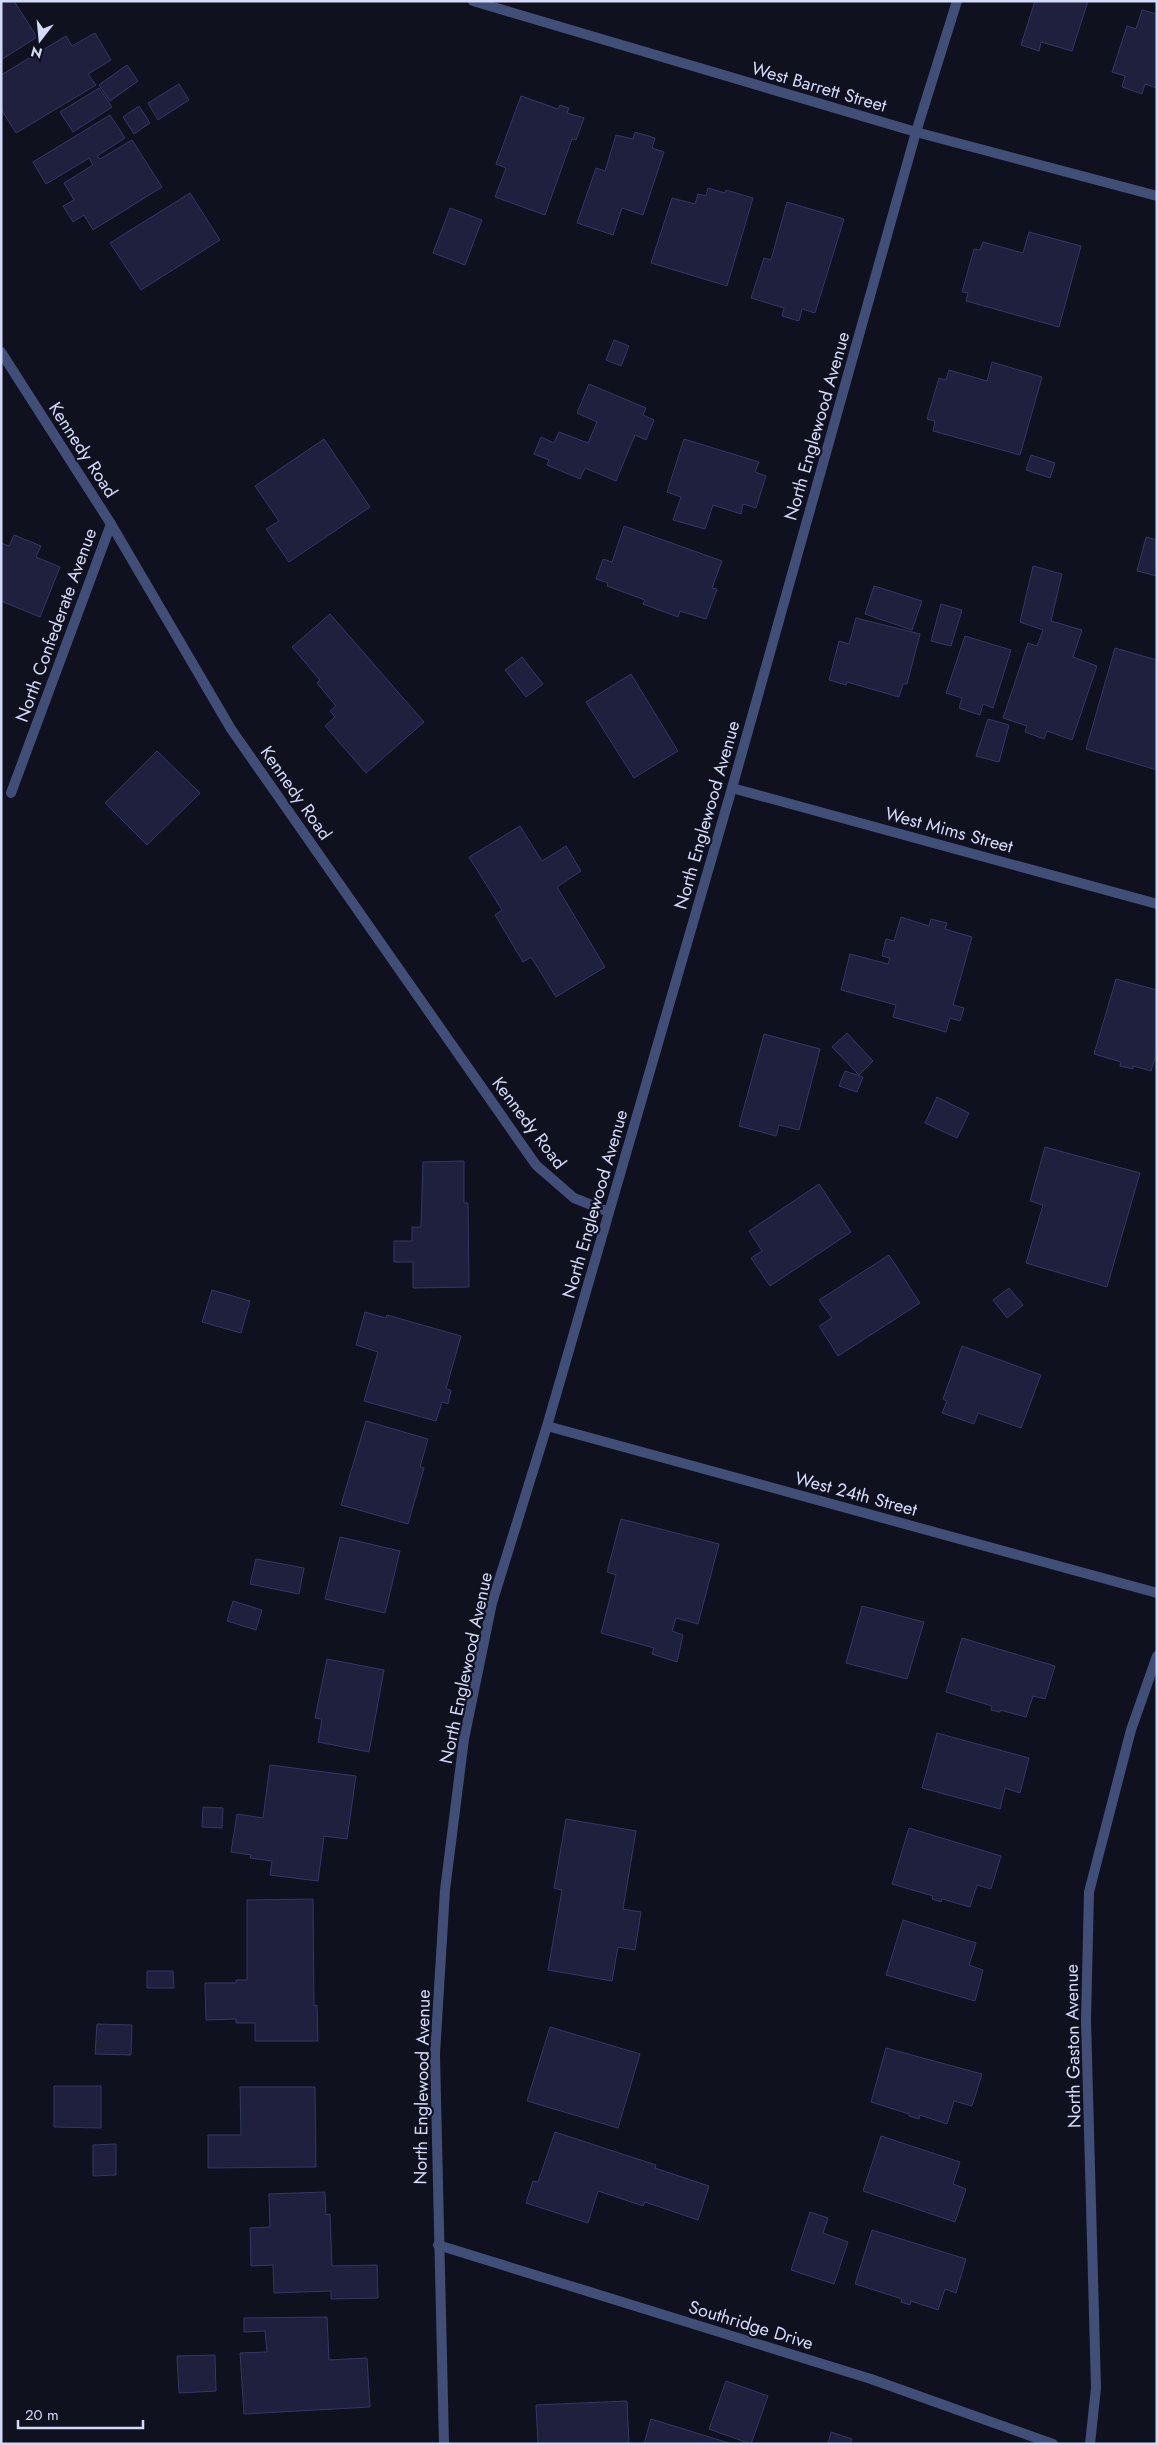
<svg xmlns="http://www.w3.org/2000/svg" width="1158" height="2445" viewBox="0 0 1158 2445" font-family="Jost,sans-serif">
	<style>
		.building { fill: #1e203e; stroke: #343767 }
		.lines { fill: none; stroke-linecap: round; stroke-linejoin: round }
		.street { stroke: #414e78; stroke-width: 10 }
		.labels { text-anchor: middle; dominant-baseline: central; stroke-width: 4.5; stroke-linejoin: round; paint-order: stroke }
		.street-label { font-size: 18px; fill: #d4daf9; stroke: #10111f }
	</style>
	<rect width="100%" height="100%" fill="#10111f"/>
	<!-- building -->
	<g class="building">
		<polygon points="1,1 14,1 37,37 1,60"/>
		<polygon points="1035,1 1088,1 1072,51 1041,42 1039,51 1021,45"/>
		<polygon points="1142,10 1157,14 1157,88 1145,84 1142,94 1122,87 1125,76 1112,72 1127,26 1136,29"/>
		<polygon points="95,33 111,60 88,74 96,85 16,133 1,109 1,75 66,36 72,46"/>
		<polygon points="127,65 138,81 110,101 99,85"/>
		<polygon points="179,84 189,100 158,120 148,103"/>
		<polygon points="99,88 112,107 73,132 60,112"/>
		<polygon points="521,96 558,109 560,105 569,108 567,113 584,118 576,140 572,139 545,215 495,197 506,168 496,164"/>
		<polygon points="139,106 150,123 134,134 123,117"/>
		<polygon points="110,115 125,138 97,156 100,159 132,140 162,187 93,230 84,215 73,222 63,206 74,200 64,183 93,165 89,158 46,184 33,162"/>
		<polygon points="635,132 655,138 652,148 664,152 643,215 622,208 613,235 577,223 596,168 605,171 616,135 633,139"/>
		<polygon points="708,188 725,193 726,190 753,198 727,286 651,263 672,198 695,204 698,194 706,196"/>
		<polygon points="190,193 220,240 141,290 110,243"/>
		<polygon points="787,202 844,219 815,313 802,309 799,321 782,316 784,308 751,298 764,258 771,260"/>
		<polygon points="450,208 482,220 465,265 433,253"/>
		<polygon points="1029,232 1081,246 1059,327 966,301 968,293 962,292 974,249 980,250 983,242 1023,253"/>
		<polygon points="614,340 629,346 621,366 606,360"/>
		<polygon points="992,362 1042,377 1020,455 933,431 935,421 927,419 939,378 946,380 949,370 987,381"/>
		<polygon points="589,384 646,408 643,415 654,420 646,440 635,435 616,481 585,468 580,479 547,465 549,460 534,454 541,437 554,443 559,432 588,443 597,422 577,413"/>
		<polygon points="324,439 370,507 289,562 266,529 279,521 255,486"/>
		<polygon points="684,439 759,462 755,472 766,476 756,508 743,504 741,514 713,505 705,529 673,520 681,497 667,492"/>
		<polygon points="1031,455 1055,463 1050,478 1026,470"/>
		<polygon points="624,526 722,561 712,588 717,589 706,619 680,611 678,617 643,604 645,600 607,586 608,583 596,579 603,559 612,562"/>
		<polygon points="14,535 41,546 36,557 60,567 40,617 1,601 1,543 9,546"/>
		<polygon points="1146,537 1157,540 1157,576 1137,571"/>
		<polygon points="1033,566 1062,574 1051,621 1082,630 1073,657 1097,666 1072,740 1047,731 1044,739 1025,732 1027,726 1003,718 1028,643 1037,646 1043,630 1020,622"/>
		<polygon points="874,586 922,601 912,630 865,614"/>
		<polygon points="941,604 962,610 951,646 931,641"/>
		<polygon points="330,614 424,722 366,773 325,726 335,717 330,711 336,706 317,683 320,680 292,647"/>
		<polygon points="856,618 920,634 907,684 903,684 899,697 847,682 846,685 829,680 839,641 849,644"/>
		<polygon points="965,636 1011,650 993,708 983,704 980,715 959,708 962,698 946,693"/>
		<polygon points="1115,648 1157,660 1157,770 1086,749"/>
		<polygon points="522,657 543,684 526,697 505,670"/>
		<polygon points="631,674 678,751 634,778 586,702"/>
		<polygon points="988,719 1009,725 999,762 976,756"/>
		<polygon points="157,751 200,793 147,845 105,803"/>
		<polygon points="520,826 542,861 566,846 581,871 557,887 605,967 556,997 531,957 523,962 495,915 502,910 469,857"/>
		<polygon points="901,917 929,926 931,919 947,923 945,929 972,937 953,1005 964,1008 960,1021 950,1018 946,1032 893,1017 896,1005 841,990 850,954 888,964 890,958 882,956 886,939 894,941"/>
		<polygon points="1116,979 1157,990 1157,1052 1151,1071 1133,1066 1133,1069 1120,1066 1121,1062 1094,1054"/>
		<polygon points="847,1033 873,1061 859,1075 832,1047"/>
		<polygon points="764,1034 820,1049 799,1130 779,1125 776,1136 739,1126"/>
		<polygon points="845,1071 863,1077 857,1092 839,1086"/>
		<polygon points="937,1097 969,1113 957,1138 925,1123"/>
		<polygon points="1045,1147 1140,1173 1107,1287 1026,1263 1043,1205 1030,1201"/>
		<polygon points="464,1161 464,1203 468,1203 469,1287 413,1288 413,1262 394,1262 394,1241 412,1241 412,1227 421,1227 423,1162"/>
		<polygon points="819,1184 851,1232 770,1286 751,1258 762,1251 749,1231"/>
		<polygon points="889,1255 920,1303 838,1356 819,1326 832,1318 819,1300"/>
		<polygon points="1009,1288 1023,1305 1007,1318 993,1300"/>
		<polygon points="212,1290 250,1301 241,1333 202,1322"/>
		<polygon points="365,1312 386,1318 387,1315 461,1336 446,1389 451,1390 448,1404 442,1402 436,1421 364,1401 378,1352 356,1345"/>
		<polygon points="962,1346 1041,1375 1021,1428 978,1413 974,1424 942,1413 947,1401 943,1399"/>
		<polygon points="366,1421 428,1439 420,1467 424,1468 408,1524 341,1505"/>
		<polygon points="621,1519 719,1544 698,1624 676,1618 672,1631 683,1635 677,1662 652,1654 654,1648 601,1633 616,1575 607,1572"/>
		<polygon points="340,1537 400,1551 385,1613 325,1599"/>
		<polygon points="256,1559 304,1568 299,1594 250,1584"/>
		<polygon points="233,1601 262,1610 256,1630 227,1621"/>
		<polygon points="862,1606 924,1622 907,1679 846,1663"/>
		<polygon points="962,1638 1055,1666 1045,1699 1033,1696 1026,1717 1000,1710 1000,1712 991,1710 992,1706 946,1692"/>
		<polygon points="327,1659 384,1670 369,1752 318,1742 322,1719 315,1718"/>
		<polygon points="937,1733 1029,1758 1020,1793 1005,1788 1000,1809 922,1788"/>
		<polygon points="270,1765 356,1776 347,1839 324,1836 318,1881 270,1875 272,1861 250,1858 251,1855 231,1852 237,1814 263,1818"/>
		<polygon points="203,1807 223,1808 222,1828 202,1827"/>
		<polygon points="566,1819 636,1831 623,1909 641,1912 635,1950 618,1947 612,1981 548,1970 562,1890 554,1888"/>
		<polygon points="909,1828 1001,1856 991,1889 977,1885 970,1907 942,1899 941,1902 932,1899 933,1896 892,1884"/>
		<polygon points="313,1899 314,2006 317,2005 318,2041 255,2041 255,2023 236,2023 236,2019 206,2020 205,1983 236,1983 236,1980 247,1980 247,1900"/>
		<polygon points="903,1920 976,1943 969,1965 983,1970 975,2001 886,1975"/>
		<polygon points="147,1971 173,1971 174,1988 147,1988"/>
		<polygon points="97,2024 132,2025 131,2055 95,2054"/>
		<polygon points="550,2027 640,2054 618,2128 527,2101"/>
		<polygon points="886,2048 982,2074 972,2106 954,2101 947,2124 920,2115 919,2119 909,2116 909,2114 871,2102"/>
		<polygon points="54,2086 101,2086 101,2128 54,2127"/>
		<polygon points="240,2087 315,2087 316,2167 208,2168 208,2135 241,2135"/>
		<polygon points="555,2132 656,2165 655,2168 709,2186 698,2220 645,2202 643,2206 598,2191 588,2223 526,2203 533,2181 538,2182"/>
		<polygon points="881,2136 960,2162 953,2184 966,2189 955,2222 863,2191"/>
		<polygon points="116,2144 116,2175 93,2176 93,2145"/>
		<polygon points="325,2192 326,2215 330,2214 332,2266 377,2265 378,2298 331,2299 331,2291 274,2293 273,2265 251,2266 250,2228 270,2227 269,2194"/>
		<polygon points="810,2212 828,2218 823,2233 848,2242 834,2284 791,2270"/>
		<polygon points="872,2230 966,2259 956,2293 945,2289 938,2310 911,2301 910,2305 901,2302 902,2299 855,2284"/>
		<polygon points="327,2317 329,2360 367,2358 370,2407 244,2414 240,2353 267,2352 265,2331 244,2332 244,2318"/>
		<polygon points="215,2355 216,2391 179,2393 177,2356"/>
		<polygon points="726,2381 768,2396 751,2444 709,2429"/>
		<polygon points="627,2401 629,2444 538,2444 536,2405"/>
		<polygon points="651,2419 732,2444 644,2444"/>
		<polygon points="831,2432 852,2439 850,2444 828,2444"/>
	</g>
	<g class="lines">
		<!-- street -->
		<g class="street">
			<polyline points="473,1 916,132 1157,196"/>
			<polyline points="1,352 111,524 231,729 536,1165 574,1198 609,1212"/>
			<polyline points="732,788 1157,904"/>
			<polyline points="11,793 111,524"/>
			<polyline points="547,1426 1157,1593"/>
			<polyline points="438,2245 871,2379 1053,2444"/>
			<polyline points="444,2444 435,2054 445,1890 464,1739 492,1603 547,1426 732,788 916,132 957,1"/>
			<polyline points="1090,2444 1096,2388 1086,2020 1089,1892 1131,1730 1157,1656"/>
		</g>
	</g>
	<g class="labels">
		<!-- street labels -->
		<g class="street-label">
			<text transform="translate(819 87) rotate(16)">West Barrett Street</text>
			<text transform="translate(817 426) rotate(-74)">North Englewood Avenue</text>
			<text transform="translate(83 450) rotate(57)">Kennedy Road</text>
			<text transform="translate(56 625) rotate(-70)">North Confederate Avenue</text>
			<text transform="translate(296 793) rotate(55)">Kennedy Road</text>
			<text transform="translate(707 815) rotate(-74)">North Englewood Avenue</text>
			<text transform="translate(949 830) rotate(15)">West Mims Street</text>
			<text transform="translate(529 1123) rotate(53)">Kennedy Road</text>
			<text transform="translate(595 1204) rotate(-74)">North Englewood Avenue</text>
			<text transform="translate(856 1494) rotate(15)">West 24th Street</text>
			<text transform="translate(466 1668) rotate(-78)">North Englewood Avenue</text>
			<text transform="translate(1073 2046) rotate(-91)">North Gaston Avenue</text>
			<text transform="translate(422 2087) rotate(-89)">North Englewood Avenue</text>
			<text transform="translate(751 2325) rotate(17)">Southridge Drive</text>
		</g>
	</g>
	<!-- border -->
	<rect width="1158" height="2445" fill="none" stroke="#d4daf9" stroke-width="5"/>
	<!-- north arrow -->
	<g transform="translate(40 40) rotate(196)" stroke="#10111f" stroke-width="4" paint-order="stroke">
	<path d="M0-4L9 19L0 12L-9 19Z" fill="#d4daf9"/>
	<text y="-8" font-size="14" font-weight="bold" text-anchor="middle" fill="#d4daf9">N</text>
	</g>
	<!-- scale -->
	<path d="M18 2420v8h125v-8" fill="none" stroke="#d4daf9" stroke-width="2.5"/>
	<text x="25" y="2420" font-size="15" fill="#d4daf9" stroke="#10111f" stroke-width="4" paint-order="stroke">20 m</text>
</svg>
